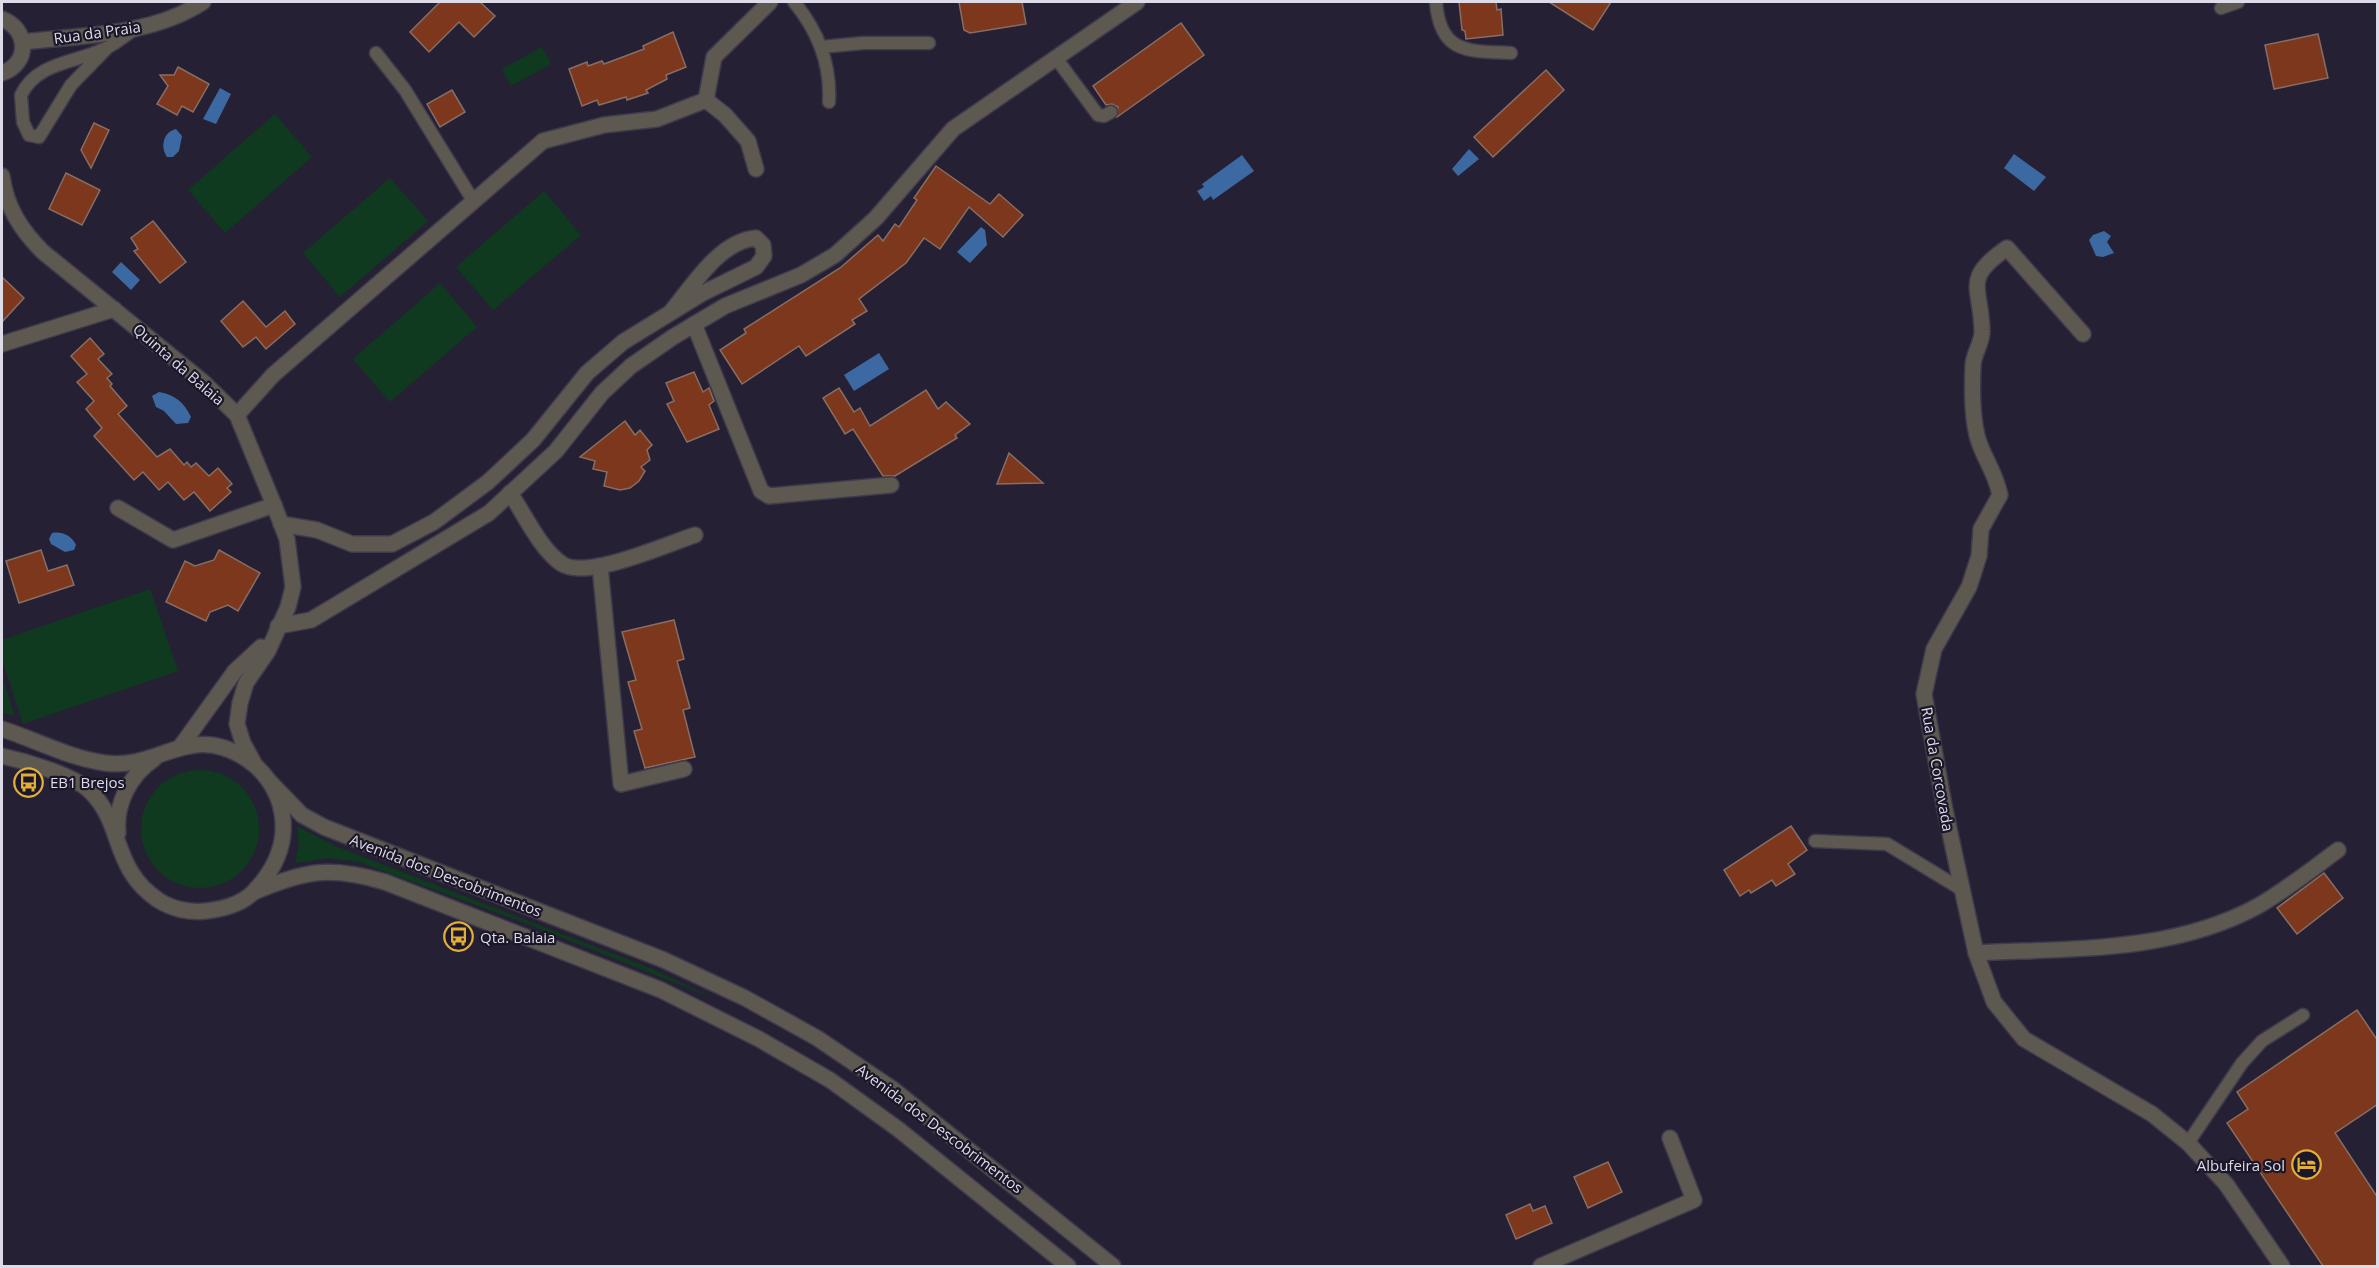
<svg xmlns="http://www.w3.org/2000/svg" width="2379" height="1268" viewBox="0 0 2379 1268" font-family="'Open Sans',sans-serif">
	<style>
		.green { fill: #0f3a1f }
		.water { fill: #3d69a3 }
		.building { fill: #7d371c; stroke: #876e65; stroke-width: 1.5 }
		.lines { fill: none; stroke-linecap: round; stroke-linejoin: round }
		.service-casing { stroke: #3f3a4c; stroke-width: 15 }
		.minor-casing { stroke: #3f3a4c; stroke-width: 18 }
		.tertiary-casing { stroke: #3f3a4c; stroke-width: 18 }
		.service { stroke: #5d5950; stroke-width: 12 }
		.minor { stroke: #5d5950; stroke-width: 15 }
		.tertiary { stroke: #5d5950; stroke-width: 15 }
		.labels { text-anchor: middle; dominant-baseline: central; stroke-width: 4.5; stroke-linejoin: round; paint-order: stroke }
		.street-label { font-size: 15px; fill: #dddbe7; stroke: #1b1729 }
		.poi-label { font-size: 15px; fill: #dddbe7; stroke: #1b1729; text-anchor: start }
	</style>
	<rect width="100%" height="100%" fill="#252033"/>
	<!-- green -->
	<g class="green">
		<polygon points="542,47 551,64 511,86 502,69"/>
		<polygon points="275,114 312,157 225,233 188,190"/>
		<polygon points="390,178 428,221 340,297 303,253"/>
		<polygon points="544,191 581,235 493,310 456,267"/>
		<polygon points="440,283 477,327 390,402 353,359"/>
		<polygon points="150,589 178,671 23,724 2,659 2,640"/>
		<polygon points="2,676 15,716 2,713"/>
		<circle cx="200" cy="829" r="59"/>
		<polygon points="297,826 335,846 650,968 718,1000 543,930 359,862 328,858 295,863 299,845"/>
	</g>
	<!-- water -->
	<g class="water">
		<polygon points="220,88 231,94 216,124 203,119"/>
		<path d="M176,129l6,7 -3,15 -6,6h-6c-7,-10 -4,-25 9,-28z"/>
		<polygon points="1469,149 1479,159 1458,176 1452,169"/>
		<polygon points="2014,154 2046,177 2034,191 2004,168"/>
		<polygon points="1242,155 1254,171 1213,200 1211,196 1204,201 1197,191 1204,187 1202,184"/>
		<polygon points="981,227 985,230 987,245 970,263 957,252"/>
		<polygon points="2104,231 2111,236 2107,242 2114,253 2103,257 2096,256 2089,240 2093,235"/>
		<polygon points="121,262 140,280 131,290 112,272"/>
		<polygon points="879,353 889,369 854,391 844,375"/>
		<path d="M159,392c16,3 25,10 32,25l-3,6 -12,1 -12,-13 -8,-4 -4,-11z"/>
		<path d="M52,533c10,-2 20,3 24,12l-2,5 -9,2 -14,-8 -2,-5z"/>
	</g>
	<!-- building -->
	<g class="building">
		<polygon points="440,2 480,2 495,16 474,37 459,22 429,52 410,32"/>
		<polygon points="959,2 1022,2 1026,24 970,33 964,30"/>
		<polygon points="1459,2 1496,2 1497,10 1501,9 1503,35 1466,39 1465,31 1462,30"/>
		<polygon points="1549,2 1611,2 1593,30"/>
		<polygon points="1181,23 1204,55 1117,117 1118,107 1112,104 1106,105 1093,86"/>
		<polygon points="673,32 686,67 666,75 667,79 646,90 648,93 627,100 626,97 599,105 597,100 582,106 569,69 587,62 588,66 602,61 604,64 644,49 643,46"/>
		<polygon points="2318,34 2328,78 2274,89 2265,45"/>
		<polygon points="178,67 209,84 193,112 182,106 177,115 157,104 168,86 160,75 174,75"/>
		<polygon points="1546,70 1564,90 1493,157 1474,137"/>
		<polygon points="452,90 465,112 440,127 427,104"/>
		<polygon points="94,123 109,130 91,168 81,150"/>
		<polygon points="936,166 990,204 999,194 1023,215 1003,237 969,207 940,249 924,238 906,263 859,299 867,311 852,320 855,324 806,356 799,346 742,384 720,350 746,333 744,329 840,268 878,235 883,241 895,224 899,227 917,200 914,198"/>
		<polygon points="66,173 100,190 82,225 49,209"/>
		<polygon points="153,221 186,262 160,283 134,251 138,249 131,238"/>
		<polygon points="2,277 24,298 2,322"/>
		<polygon points="243,301 266,327 285,311 295,324 266,349 256,337 243,347 221,321"/>
		<polygon points="90,338 104,354 98,359 112,374 107,378 112,384 110,386 127,406 118,414 157,457 170,449 184,465 187,462 191,467 196,463 209,476 218,468 232,484 227,488 231,492 210,511 194,492 184,500 168,482 159,490 143,472 134,480 94,436 102,428 86,409 94,401 77,382 87,374 71,356"/>
		<polygon points="694,372 703,392 709,388 714,401 709,405 719,429 687,442 667,404 674,401 666,383"/>
		<polygon points="839,388 854,412 860,408 870,426 926,390 938,409 946,402 970,424 955,435 957,438 895,476 883,476 853,429 845,434 823,398"/>
		<polygon points="625,421 635,435 640,430 652,445 647,450 650,460 641,467 645,471 639,481 630,488 620,490 604,486 607,472 593,469 595,461 580,457"/>
		<polygon points="1009,453 1043,483 997,484"/>
		<polygon points="41,550 48,571 67,565 74,585 19,603 6,561"/>
		<polygon points="219,550 260,573 238,611 228,605 210,612 206,621 166,602 185,561 195,566 214,560"/>
		<polygon points="674,620 684,659 677,661 690,708 683,710 695,757 645,768 634,731 642,729 628,682 636,680 622,632"/>
		<polygon points="1791,826 1807,850 1788,864 1795,874 1776,886 1772,880 1751,893 1749,890 1740,896 1724,870"/>
		<polygon points="2324,873 2343,898 2297,934 2277,908"/>
		<polygon points="2357,1010 2378,1041 2378,1104 2335,1133 2378,1198 2378,1266 2323,1266 2227,1123 2248,1109 2237,1092"/>
		<polygon points="1608,1162 1622,1192 1588,1208 1574,1177"/>
		<polygon points="1530,1204 1533,1211 1545,1206 1552,1223 1516,1239 1506,1215"/>
	</g>
	<g class="lines">
		<defs>
			<g id="service">
				<path d="M794,2c24,29 37,62 35,100"/>
				<path d="M1436,2c4,52 32,49 75,51"/>
				<polyline points="2221,8 2238,2"/>
				<polyline points="821,47 863,43 929,43"/>
				<path d="M107,48l-36,37 -32,52 -10,-2 -6,-13 -2,-27c16,-33 54,-32 83,-46 10,-4 19,-12 28,-18"/>
				<polyline points="376,53 405,90 474,202"/>
				<polyline points="1056,58 1098,115 1104,116 1111,112"/>
				<polyline points="1815,841 1887,844 1961,889"/>
				<polyline points="2188,1143 2242,1063 2262,1041 2303,1015"/>
			</g>
			<g id="minor">
				<path d="M2,19c27,10 28,45 0,54"/>
				<path d="M23,42c60,-7 128,-6 180,-40"/>
				<polyline points="706,100 725,115 748,141 756,169"/>
				<path d="M2,176c4,31 19,54 41,76l159,129 35,34 37,90 13,34 6,48 -5,20 -20,44 -22,32 -6,20 -3,21 6,19 12,22"/>
				<polyline points="694,324 761,491 769,496 891,485"/>
				<path d="M2083,334l-76,-86c-45,31 -26,38 -25,82 1,12 -9,24 -9,36 -1,22 -1,52 5,73 6,20 17,32 22,56l-19,34 -2,27 -10,31 -35,62 -10,45 21,116 31,143 18,49 30,37 128,75 36,29 38,41 56,82"/>
				<polyline points="2,344 114,309"/>
				<polyline points="237,415 273,375 543,141 604,125 657,119 706,100 714,57 770,2"/>
				<path d="M510,493c15,22 30,56 52,71 25,16 105,-20 133,-29"/>
				<polyline points="118,508 173,540 274,505"/>
				<path d="M281,524l36,6 35,14h40l42,-22 54,-40 45,-42 54,-67 36,-31 78,-48 55,-27 8,-11 -1,-11 -7,-7c-37,3 -64,49 -86,75"/>
				<polyline points="600,566 621,784 684,769"/>
				<polyline points="278,626 311,620 489,513 556,451 602,393 631,366 673,337 725,306 801,275 835,255 876,218 953,129 1137,2"/>
				<polyline points="181,746 235,671 261,647"/>
				<path d="M1976,953c95,-5 196,0 282,-47 28,-16 54,-37 80,-56"/>
				<polyline points="1541,1266 1694,1200 1670,1138"/>
			</g>
			<g id="tertiary">
				<path d="M2,729c34,11 67,29 103,34 54,8 85,-43 143,-3 15,10 27,27 32,44 9,32 -1,59 -22,83 -12,16 -33,22 -52,24 -16,2 -34,-2 -48,-11 -47,-32 -34,-76 -68,-109 -17,-16 -65,-30 -88,-35"/>
				<polyline points="269,781 302,815 324,827 664,960 745,998 817,1038 894,1090 1113,1266"/>
				<path d="M118,833c-3,-29 12,-58 36,-74"/>
				<path d="M254,892c52,-22 76,-26 131,-10l276,108 98,49 71,41 68,49 170,137"/>
			</g>
		</defs>
		<!-- service casing -->
		<use href="#service" class="service-casing"/>
		<!-- minor casing -->
		<use href="#minor" class="minor-casing"/>
		<!-- tertiary casing -->
		<use href="#tertiary" class="tertiary-casing"/>
		<!-- service -->
		<use href="#service" class="service"/>
		<!-- minor -->
		<use href="#minor" class="minor"/>
		<!-- tertiary -->
		<use href="#tertiary" class="tertiary"/>
	</g>
	<!-- icons -->
	<defs>
		<symbol id="bus-ring" viewBox="-11 -11 22 22"><circle r="9.5" fill="#1b1729" stroke="#e1af34" stroke-width="1.5"/><path d="M-5-6H5V4H4V6H2V4H-2V6H-4V4H-5ZM-3.5-4V0h7V-4ZM-3.5 1.2v1.5H-2V1.2ZM2 1.2v1.5H3.5V1.2Z" fill="#e1af34"/></symbol>
		<symbol id="hotel-ring" viewBox="-11 -11 22 22"><circle r="9.5" fill="#1b1729" stroke="#e1af34" stroke-width="1.5"/><path d="M-6-4.5h1.5V1H6V5H4.5V3h-9V5H-6ZM-4 0a1.8 1.8 0 1 1 3.6 0ZM.5 0V-2.5h3Q6-2.5 6 0Z" fill="#e1af34"/></symbol>
	</defs>
	<g fill-rule="evenodd">
		<use href="#bus-ring" x="12" y="766" width="33" height="33"/>
		<use href="#bus-ring" x="442" y="920" width="33" height="33"/>
		<use href="#hotel-ring" x="2290" y="1148" width="33" height="33"/>
	</g>
	<g class="labels">
		<!-- street labels -->
		<g class="street-label">
			<text transform="translate(97 32) rotate(-8)">Rua da Praia</text>
			<text transform="translate(179 364) rotate(41)">Quinta da Balaia</text>
			<text transform="translate(1938 769) rotate(80)">Rua da Corcovada</text>
			<text transform="translate(446 875) rotate(21)">Avenida dos Descobrimentos</text>
			<text transform="translate(940 1128) rotate(37)">Avenida dos Descobrimentos</text>
		</g>
		<!-- poi labels -->
		<g class="poi-label">
			<text x="50" y="782">EB1 Brejos</text>
			<text x="480" y="937">Qta. Balaia</text>
			<text x="2285" y="1165" text-anchor="end">Albufeira Sol</text>
		</g>
	</g>
	<!-- border -->
	<rect width="2379" height="1268" fill="none" stroke="#dddbe7" stroke-width="6"/>
</svg>
